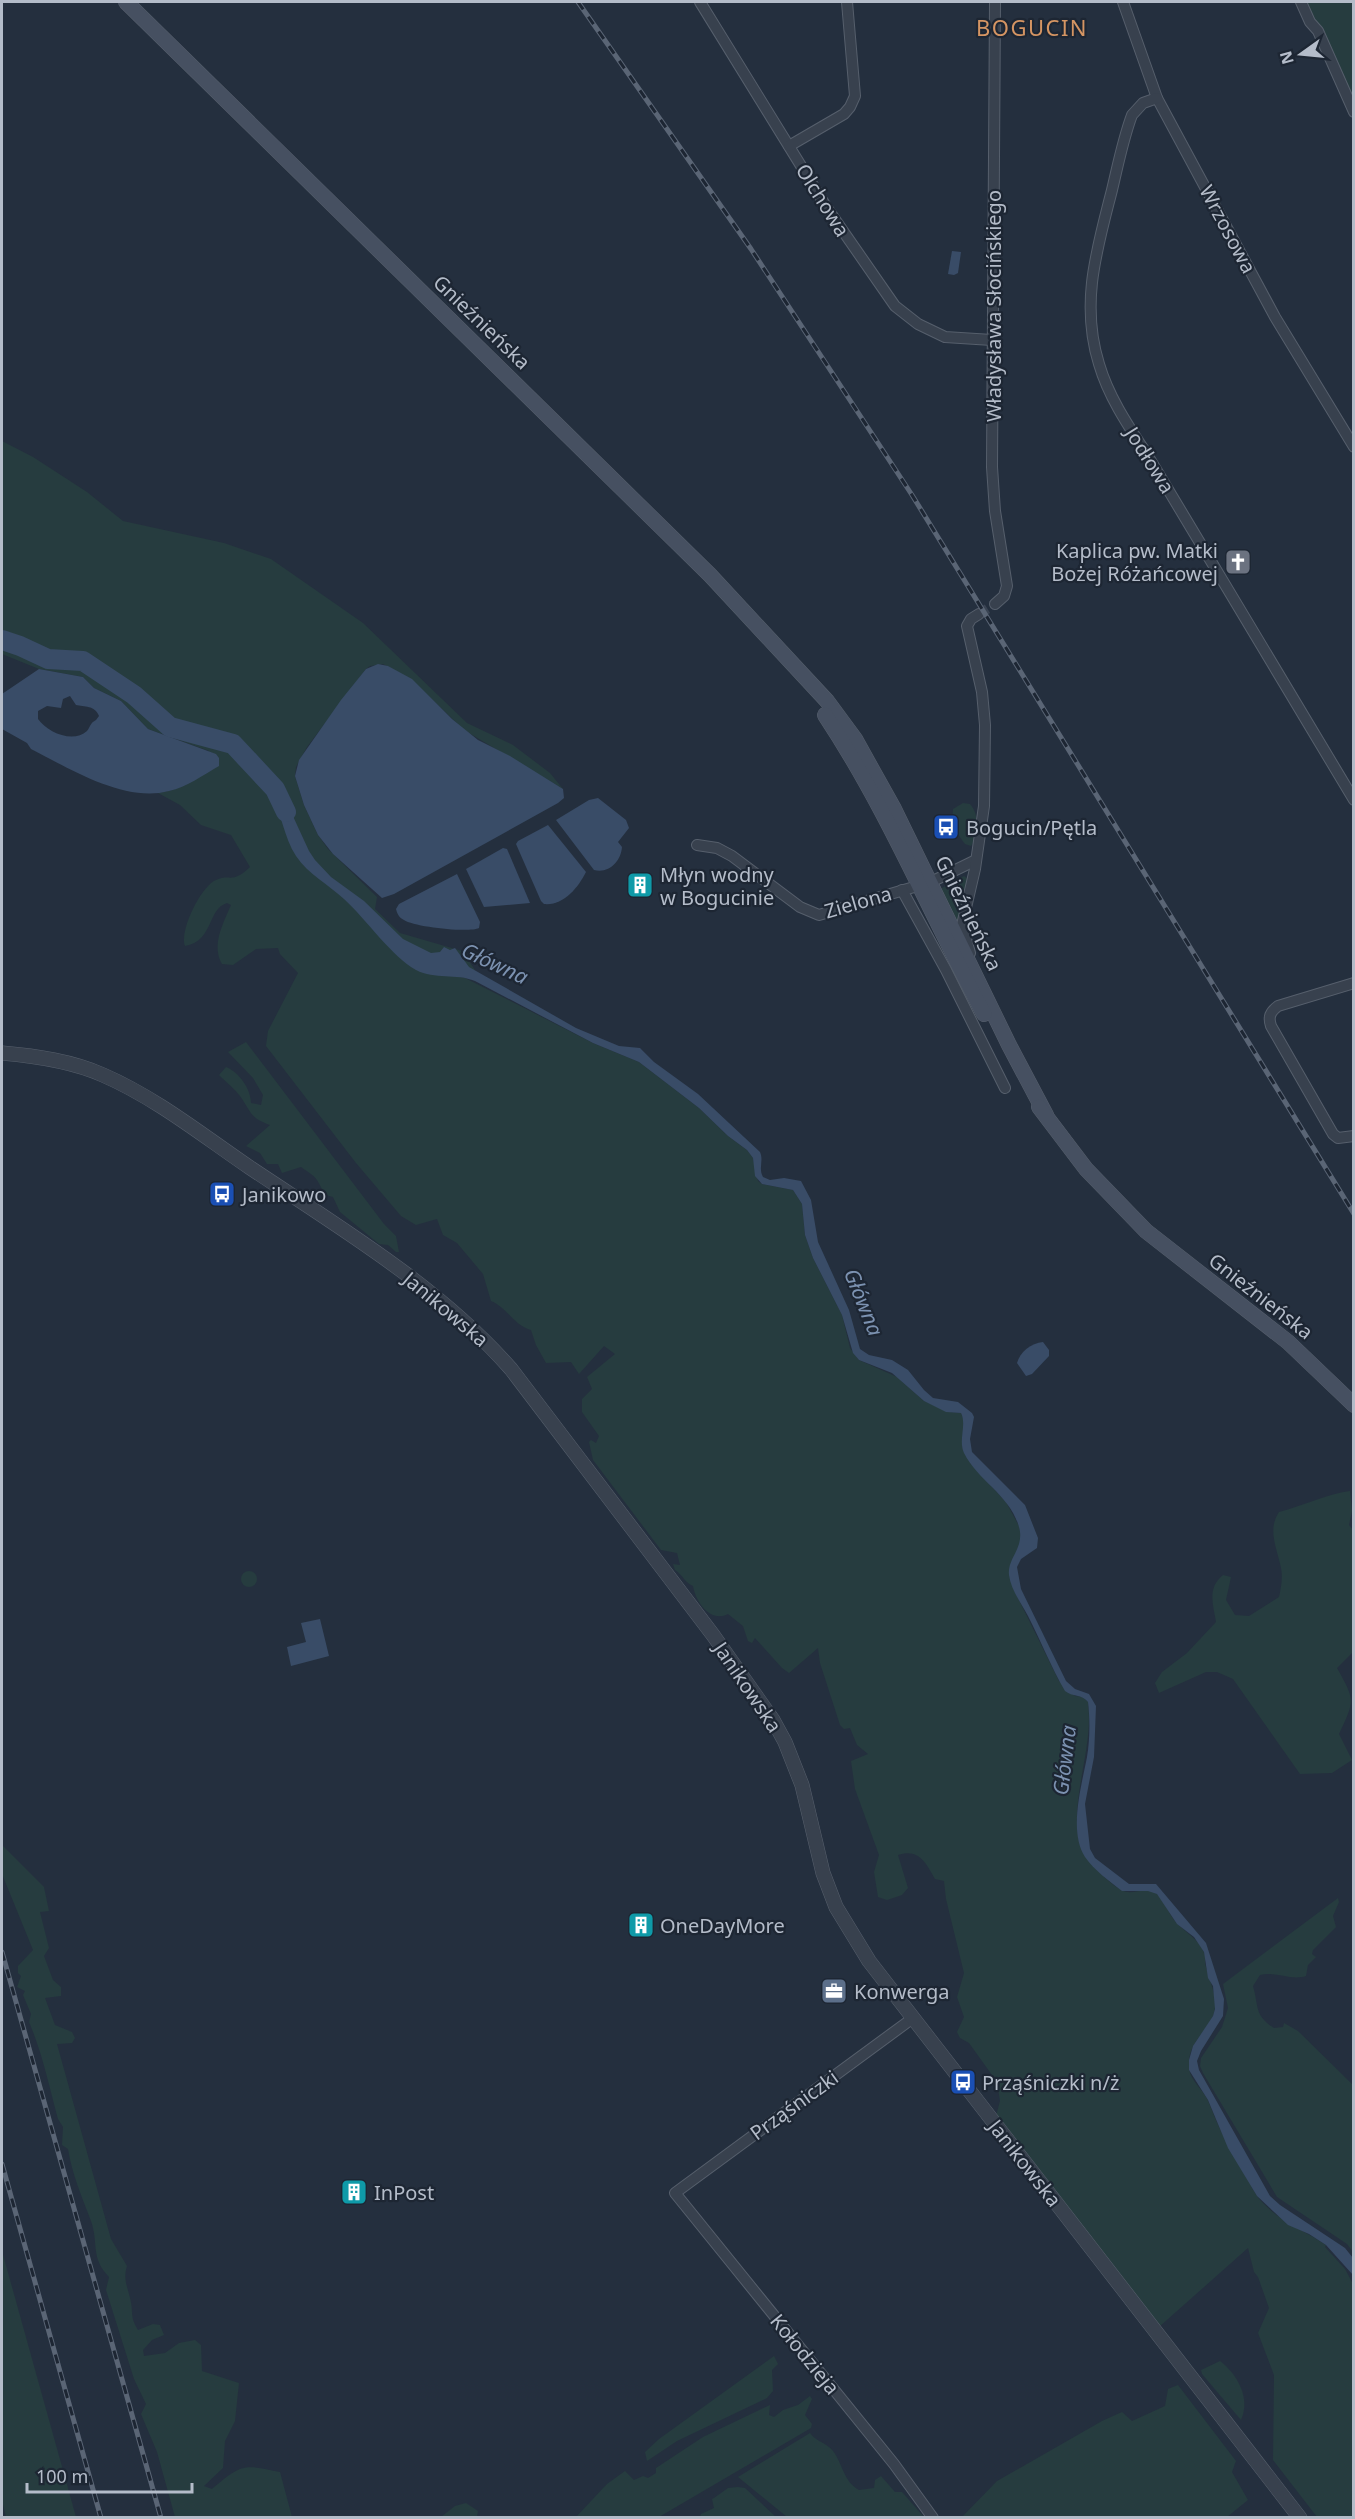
<svg xmlns="http://www.w3.org/2000/svg" width="1355" height="2519" viewBox="0 0 1355 2519" font-family="'Noto Sans',sans-serif">
	<style>
		.green { fill: #263c3f }
		.water { fill: #394c67; fill-rule: evenodd }
		.lines { fill: none; stroke-linecap: round; stroke-linejoin: round }
		.river { stroke: #394c67; stroke-width: 20 }
		.minor-tunnel { stroke: #3a4453; stroke-width: 10; stroke-dasharray: 10 5; stroke-linecap: butt }
		.minor-casing { stroke: #565f6c; stroke-width: 12 }
		.tertiary-casing { stroke: #565f6c; stroke-width: 15 }
		.secondary-casing { stroke: #565f6c; stroke-width: 16 }
		.minor { stroke: #38414e; stroke-width: 10 }
		.tertiary { stroke: #38414e; stroke-width: 14 }
		.secondary { stroke: #465061; stroke-width: 15 }
		.rail-casing { stroke: #5a6575; stroke-width: 5 }
		.rail { stroke: #1d2633; stroke-width: 3; stroke-dasharray: 9; stroke-linecap: butt }
		.labels { text-anchor: middle; dominant-baseline: central; stroke-width: 4.5; stroke-linejoin: round; paint-order: stroke }
		.street-label { font-size: 20px; fill: #b4bcc9; stroke: #1d2633 }
		.poi-label { font-size: 20px; fill: #b4bcc9; stroke: #1d2633; text-anchor: start }
		.water-label { font-size: 21px; font-style: italic; fill: #7c92b1; stroke: #1d2633 }
		.quarter-label { font-size: 22px; letter-spacing: 1.5px; fill: #d59563; stroke: #1d2633 }
	</style>
	<rect width="100%" height="100%" fill="#242f3e"/>
	<!-- green -->
	<g class="green">
		<polygon points="1306,2 1353,2 1353,113"/>
		<path d="M2,441l31,16 54,35 36,29 101,22 47,16 92,64 104,100 46,22 37,28 13,16 -99,-59 -52,-50 -29,-16 -13,2 -4,3 -59,78 -11,20 -1,9 9,29 14,30 10,14 49,48 -2,12 25,24 62,18 13,19 -23,5 13,3 128,65 46,19 60,46 29,28 19,14 6,8 5,23 4,3 31,6 9,14 3,31 8,23 29,57 8,33 9,12 38,17 27,24 26,11 11,1 3,8 -2,25 9,18 35,38 13,24 2,8 -2,14 -10,21 5,21 45,91 16,15 9,1 4,5c6,47 -18,94 -9,139 3,15 34,49 48,51 8,1 19,-4 27,0 9,4 13,18 18,25 9,14 28,21 33,38 1,2 0,6 0,8 3,16 15,35 8,53 -7,15 -21,25 -24,43 0,4 0,9 1,14 4,11 15,19 19,30 10,26 22,49 37,73 5,9 9,19 17,27 18,19 41,27 63,42l-1,2 20,22 8,15v233h-36l-44,-57 1,-85 -16,-42 11,-25 -11,-31 -4,-5 -6,-24 -89,79 -163,-211 4,-15 -3,-19 -28,-39 -9,-5 -3,-6 7,-15 -7,-20 7,-24 -18,-74 -2,-18 -9,-2c-9,-16 -16,-31 -37,-24l10,33 -6,7 -15,5 -9,-3 -4,-25 5,-17 -24,-66 -4,-28 17,-7 -11,-9 -7,-17 -6,1 -4,-4 -20,-62 -2,-15 -29,25 -7,-5 -27,-30 -3,5 -4,-2 -5,-15 -15,-12c-17,9 -32,-11 -35,-28 -8,-3 -11,-12 -18,-16l-2,-6 7,1 -3,-12 -16,-3 -68,-90 -4,-18 2,-2 5,3 3,-7 -17,-24v-13l10,-10 -5,-12 28,-23 -11,-8 -25,28 -8,-12 -25,1 -10,-18 -5,-15c-18,-5 -23,-22 -40,-29l-8,-27 -26,-31 -14,-8 -6,-16 -21,6 -15,-9 -45,-53 -90,-117 2,-15 30,-58 -18,-19 -2,-6 -22,1 -23,16 -11,-1c-11,-19 1,-40 9,-59l-4,-2c-20,6 -13,38 -42,43 -6,-15 16,-60 31,-66 15,-7 15,5 34,-13l-19,-32 -30,-10 -21,-20 -22,-12c34,-6 35,-14 51,-42l-61,-22 -27,-28 -27,-13 -11,-11 -44,-8 -37,-15z"/>
		<path d="M963,803l7,1c10,11 8,30 1,42l-6,-2c-8,-10 -14,-22 -12,-35z"/>
		<polygon points="964,876 968,879 957,923 940,889"/>
		<path d="M246,1042l138,182 12,12 3,16h-3l-8,-7 -9,-1 -39,-32 -7,-15c-11,-2 -10,-8 -16,-17 -3,-5 -11,-9 -16,-13l-19,6 -4,-9h-11l-7,-11 -14,-7 24,-21c-21,-8 -18,-12 -30,-29 -5,-7 -14,-14 -21,-21l7,-8c13,5 25,22 25,36l10,2 2,-10 -10,-17 -25,-26z"/>
		<path d="M1350,1491l2,20 -3,14 5,6 -1,121 -16,16c18,32 18,32 2,66l13,26 -20,13 -32,1 -67,-95 -16,-7h-11l-47,21 -4,-10 7,-11 25,-19 29,-31c-3,-18 -9,-34 7,-47l8,2 -5,23 9,15 14,1 30,-19c2,-9 4,-19 2,-29 -4,-20 -14,-38 -2,-56 24,-6 47,-18 71,-21z"/>
		<circle cx="249" cy="1579" r="8"/>
		<path d="M2,1845l42,42 5,24 -9,1 9,36 -5,8 9,24 8,7v9l-16,2 10,27 17,7 3,6 -3,5 -15,1 54,195 16,27c-4,13 0,19 3,32 4,15 -1,17 8,32l15,-6 7,1 4,10 -12,5 -9,10 1,6 21,-3 14,-10 16,-3 6,5 1,26 37,12 -4,38 -10,20 -2,27 -19,18 8,3c30,-25 30,-25 68,-17l12,45h-117l-18,-65 -16,-38 5,-10 -12,-25 -28,-89 3,-13c-19,-20 -10,-33 -18,-56 -9,-24 -19,-47 -23,-72l-6,-4 1,-18 -5,-8c-9,-33 -16,-67 -29,-97l2,-8 -8,-19 2,-4 -8,-4 4,-11 -3,-3v-7l15,-16 -31,-76z"/>
		<path d="M1338,1898l1,4 -6,14 3,11 -23,23 -1,4 4,3 -8,8 -2,11c-15,5 -30,-5 -46,-1l-7,11c6,21 1,29 21,42l9,-1 1,-4 14,8 55,54v167l-6,-8 -70,-47 -74,-124 -3,-7 1,-8 21,-31 6,-19 -5,-24z"/>
		<polygon points="2,2251 76,2517 6,2517 2,2501"/>
		<polygon points="774,2356 778,2364 772,2370 773,2391 767,2398 677,2441 647,2461 645,2452 659,2439"/>
		<path d="M1220,2361c17,13 31,37 21,59l-39,-46 -1,-4z"/>
		<polygon points="1178,2385 1236,2461 1232,2472 1248,2500 1227,2517 962,2517 997,2481 1102,2421 1122,2412 1132,2421 1165,2406 1168,2389"/>
		<polygon points="810,2396 812,2399 805,2415 812,2424 811,2428 659,2517 576,2517 607,2484 625,2471 634,2480 643,2476 648,2478 656,2473 656,2468 703,2437 770,2405 769,2415 774,2417 783,2410 798,2405"/>
		<path d="M810,2433c6,9 16,9 23,18 10,13 10,30 26,39l15,-2 1,-8 6,-4 14,16h7l22,25h-137l-49,-40z"/>
		<polygon points="738,2487 745,2488 776,2517 700,2517 701,2514 714,2508 712,2499 714,2498 728,2488"/>
		<polygon points="466,2503 478,2511 477,2517 441,2517 455,2506"/>
	</g>
	<!-- water -->
	<g class="water">
		<polygon points="952,251 961,252 958,273 954,275 948,274"/>
		<polygon points="378,664 388,666 412,679 452,719 478,740 510,756 563,789 564,798 558,803 394,894 382,898 333,854 318,835 304,805 295,776 299,760 341,700 366,669"/>
		<path d="M39,669l44,8 11,11 27,13 27,28 68,25 3,4v8c-16,9 -32,21 -50,25 -44,12 -99,-22 -138,-42l-4,-6 -25,-14v-35zM70,696l6,9c8,2 19,0 23,11l-3,4c-6,3 -5,6 -9,11 -14,13 -40,1 -49,-12v-8l9,-5 14,2 2,-9z"/>
		<path d="M280,788l29,63 6,9 16,17 33,24 39,38 28,14 9,-1 4,-5 6,3 5,-2 14,19 107,61 43,18 21,2 14,14 44,32 62,58c4,9 -2,16 3,25l7,3 14,-2 17,3 10,19 7,42 31,68 11,39 9,6 23,5 16,10 16,20 9,8 25,4 14,11 2,4 -4,22 2,13 53,53 13,33 -1,10 -16,11 -4,8 4,22 45,92 9,8 14,5 7,12 -2,51 -9,47 5,45 5,9 34,26h27l50,59 18,56 -1,17 -22,35 -4,10 2,9 71,126 10,9 65,43 8,10v17l-27,-30 -17,-11 -21,-9 -31,-29 -29,-48 -20,-48 -19,-30v-10l4,-14 20,-30 2,-7 -2,-23 -5,-8 -4,-26 -10,-15 -17,-13 -20,-30 -9,-3h-26c-13,-10 -28,-21 -37,-34 -17,-26 -3,-73 2,-100 3,-17 3,-38 1,-55 -6,-8 -16,-5 -23,-11 -14,-24 -24,-50 -37,-75 -7,-13 -17,-26 -19,-41 -2,-17 16,-27 10,-48 -9,-32 -41,-46 -55,-74 -6,-13 3,-28 -3,-40l-15,-1 -22,-11 -32,-28 -33,-13 -6,-7 -11,-38 -29,-57 -8,-23 -3,-31 -9,-14 -31,-6 -7,-8 -2,-18 -6,-8 -19,-14 -29,-28 -60,-46 -46,-19 -118,-62c-19,-8 -40,-1 -59,-11 -24,-13 -50,-51 -72,-71 -16,-15 -35,-24 -48,-43 -12,-18 -15,-44 -25,-64z"/>
		<path d="M598,798l28,22 3,8 -11,14 4,5c-1,14 -13,27 -28,23l-38,-50 33,-20z"/>
		<path d="M548,825l38,47c-8,16 -23,34 -42,32l-3,-3 -25,-57 2,-3z"/>
		<polygon points="503,848 507,849 530,903 484,907 466,869"/>
		<path d="M457,874l23,48 -1,6c-10,5 -65,-1 -75,-8 -5,-2 -7,-7 -8,-11l3,-5z"/>
		<path d="M1043,1342l6,8v6l-17,18 -6,2 -9,-13c3,-11 14,-20 26,-21z"/>
		<polygon points="320,1619 329,1656 291,1666 287,1647 306,1642 301,1623"/>
	</g>
	<g class="lines">
		<!-- river -->
		<polyline class="river" points="2,640 20,646 48,659 83,661 134,695 170,727 233,744 275,789 286,812"/>
		<!-- minor-tunnel -->
		<polyline class="minor-tunnel" points="979,614 995,604"/>
		<defs>
			<g id="minor">
				<polyline points="700,2 827,208 895,306 918,324 945,337 992,340"/>
				<polyline points="1123,2 1157,98 1275,317 1354,447"/>
				<polyline points="1301,2 1310,22 1318,31 1354,112"/>
				<path d="M1157,98l-14,5 -11,12c-9,24 -14,50 -20,75 -15,59 -32,113 -13,174 10,34 30,63 49,92l206,344"/>
				<polyline points="789,146 844,114 850,107 855,96 847,2"/>
				<polyline points="995,604 1004,596 1007,586 995,511 992,467 995,2"/>
				<polyline points="697,845 717,848 732,856 800,907 819,915 931,882 974,861"/>
				<polyline points="902,890 946,970 1005,1088"/>
				<polyline points="970,953 962,925 975,869 984,806 985,725 982,692 967,626 971,619 979,614"/>
				<path d="M1354,983l-76,23c-8,6 -10,11 -7,20l62,108 5,4 16,-2"/>
				<polyline points="913,2018 675,2193 894,2464 933,2518"/>
			</g>
			<path id="tertiary" d="M2,1053c34,3 70,8 101,22 53,23 99,60 146,92 91,61 189,119 262,202l202,266 60,85 12,22 17,43 21,88 13,34 33,54 431,557"/>
			<g id="secondary">
				<polyline points="126,2 710,575 827,701 855,739 894,809 1009,1045 1046,1115"/>
				<path d="M825,715c63,95 106,200 159,299"/>
				<polyline points="1039,1107 1086,1169 1146,1231 1288,1342 1354,1405"/>
			</g>
		</defs>
		<!-- minor casing -->
		<use href="#minor" class="minor-casing"/>
		<!-- tertiary casing -->
		<use href="#tertiary" class="tertiary-casing"/>
		<!-- secondary casing -->
		<use href="#secondary" class="secondary-casing"/>
		<!-- minor -->
		<use href="#minor" class="minor"/>
		<!-- tertiary -->
		<use href="#tertiary" class="tertiary"/>
		<!-- secondary -->
		<use href="#secondary" class="secondary"/>
		<defs>
			<g id="rail">
				<polyline points="578,2 751,249 912,495 1354,1214"/>
				<polyline points="2,1952 161,2518"/>
				<polyline points="2,2164 101,2518"/>
			</g>
		</defs>
		<!-- rail casing -->
		<use href="#rail" class="rail-casing"/>
		<!-- rail -->
		<use href="#rail" class="rail"/>
	</g>
	<!-- icons -->
	<defs>
		<symbol id="church-square" viewBox="-11 -11 22 22"><rect x="-9" y="-9" width="18" height="18" rx="4" fill="#6b7280" stroke="#1d2633"/><path d="M-1.2-6h2.4v3.5h3.3v2.4h-3.3V6h-2.4V-.1h-3.3v-2.4h3.3Z" fill="#fff"/></symbol>
		<symbol id="bus-square" viewBox="-11 -11 22 22"><rect x="-9" y="-9" width="18" height="18" rx="4" fill="#1a4fb4" stroke="#1d2633"/><path d="M-5-6H5V4H4V6H2V4H-2V6H-4V4H-5ZM-3.5-4V0h7V-4ZM-3.5 1.2v1.5H-2V1.2ZM2 1.2v1.5H3.5V1.2Z" fill="#fff"/></symbol>
		<symbol id="building-square" viewBox="-11 -11 22 22"><rect x="-9" y="-9" width="18" height="18" rx="4" fill="#0f9aa8" stroke="#1d2633"/><path d="M-4-6H4V6H1V3H-1V6H-4ZM-2.5-4.3h1.7v1.8h-1.7ZM.8-4.3h1.7v1.8H.8ZM-2.5-1h1.7V.8h-1.7ZM.8-1h1.7V.8H.8Z" fill="#fff"/></symbol>
		<symbol id="office-square" viewBox="-11 -11 22 22"><rect x="-9" y="-9" width="18" height="18" rx="4" fill="#5c6f8a" stroke="#1d2633"/><path d="M-6-3h4V-5.5h4V-3h4V5H-6ZM-1-4.5V-3h2v-1.5ZM-6 0V1H6V0Z" fill="#fff"/></symbol>
	</defs>
	<g fill-rule="evenodd">
		<use href="#church-square" x="1223" y="547" width="30" height="30"/>
		<use href="#bus-square" x="931" y="812" width="30" height="30"/>
		<use href="#building-square" x="625" y="870" width="30" height="30"/>
		<use href="#bus-square" x="207" y="1179" width="30" height="30"/>
		<use href="#building-square" x="626" y="1910" width="30" height="30"/>
		<use href="#office-square" x="819" y="1976" width="30" height="30"/>
		<use href="#bus-square" x="948" y="2067" width="30" height="30"/>
		<use href="#building-square" x="339" y="2177" width="30" height="30"/>
	</g>
	<g class="labels">
		<!-- street labels -->
		<g class="street-label">
			<text transform="translate(823 200) rotate(58)">Olchowa</text>
			<text transform="translate(1228 229) rotate(62)">Wrzosowa</text>
			<text transform="translate(993 306) rotate(-90)">Władysława Słocińskiego</text>
			<text transform="translate(482 322) rotate(44)">Gnieźnieńska</text>
			<text transform="translate(1150 460) rotate(58)">Jodłowa</text>
			<text transform="translate(858 902) rotate(-16)">Zielona</text>
			<text transform="translate(969 913) rotate(64)">Gnieźnieńska</text>
			<text transform="translate(1261 1296) rotate(38)">Gnieźnieńska</text>
			<text transform="translate(446 1309) rotate(40)">Janikowska</text>
			<text transform="translate(748 1687) rotate(56)">Janikowska</text>
			<text transform="translate(794 2105) rotate(-36)">Prząśniczki</text>
			<text transform="translate(1025 2163) rotate(52)">Janikowska</text>
			<text transform="translate(805 2354) rotate(51)">Kołodzieja</text>
		</g>
		<!-- poi labels -->
		<g class="poi-label">
			<text x="1218" y="550" text-anchor="end">Kaplica pw. Matki<tspan x="1218" dy="23">Bożej Różańcowej</tspan></text>
			<text x="966" y="827">Bogucin/Pętla</text>
			<text x="660" y="874">Młyn wodny<tspan x="660" dy="23">w Bogucinie</tspan></text>
			<text x="242" y="1194">Janikowo</text>
			<text x="660" y="1925">OneDayMore</text>
			<text x="854" y="1991">Konwerga</text>
			<text x="982" y="2082">Prząśniczki n/ż</text>
			<text x="374" y="2192">InPost</text>
		</g>
		<!-- water labels -->
		<g class="water-label">
			<text transform="translate(495 963) rotate(25)">Główna</text>
			<text transform="translate(864 1302) rotate(68)">Główna</text>
			<text transform="translate(1064 1760) rotate(-83)">Główna</text>
		</g>
		<!-- quarter labels -->
		<g class="quarter-label">
			<text x="1032" y="27">BOGUCIN</text>
		</g>
	</g>
	<!-- border -->
	<rect width="1355" height="2519" fill="none" stroke="#b4bcc9" stroke-width="6"/>
	<!-- north arrow -->
	<g transform="translate(1301 54) rotate(255)" stroke="#1d2633" stroke-width="4.5" paint-order="stroke">
	<path d="M0-4.5L10 22L0 15L-10 22Z" fill="#b4bcc9"/>
	<text y="-9" font-size="16" font-weight="bold" text-anchor="middle" fill="#b4bcc9">N</text>
	</g>
	<!-- scale -->
	<path d="M27 2483v9h165v-9" fill="none" stroke="#b4bcc9" stroke-width="3"/>
	<text x="36" y="2483" font-size="18" fill="#b4bcc9" stroke="#1d2633" stroke-width="4.5" paint-order="stroke">100 m</text>
</svg>
